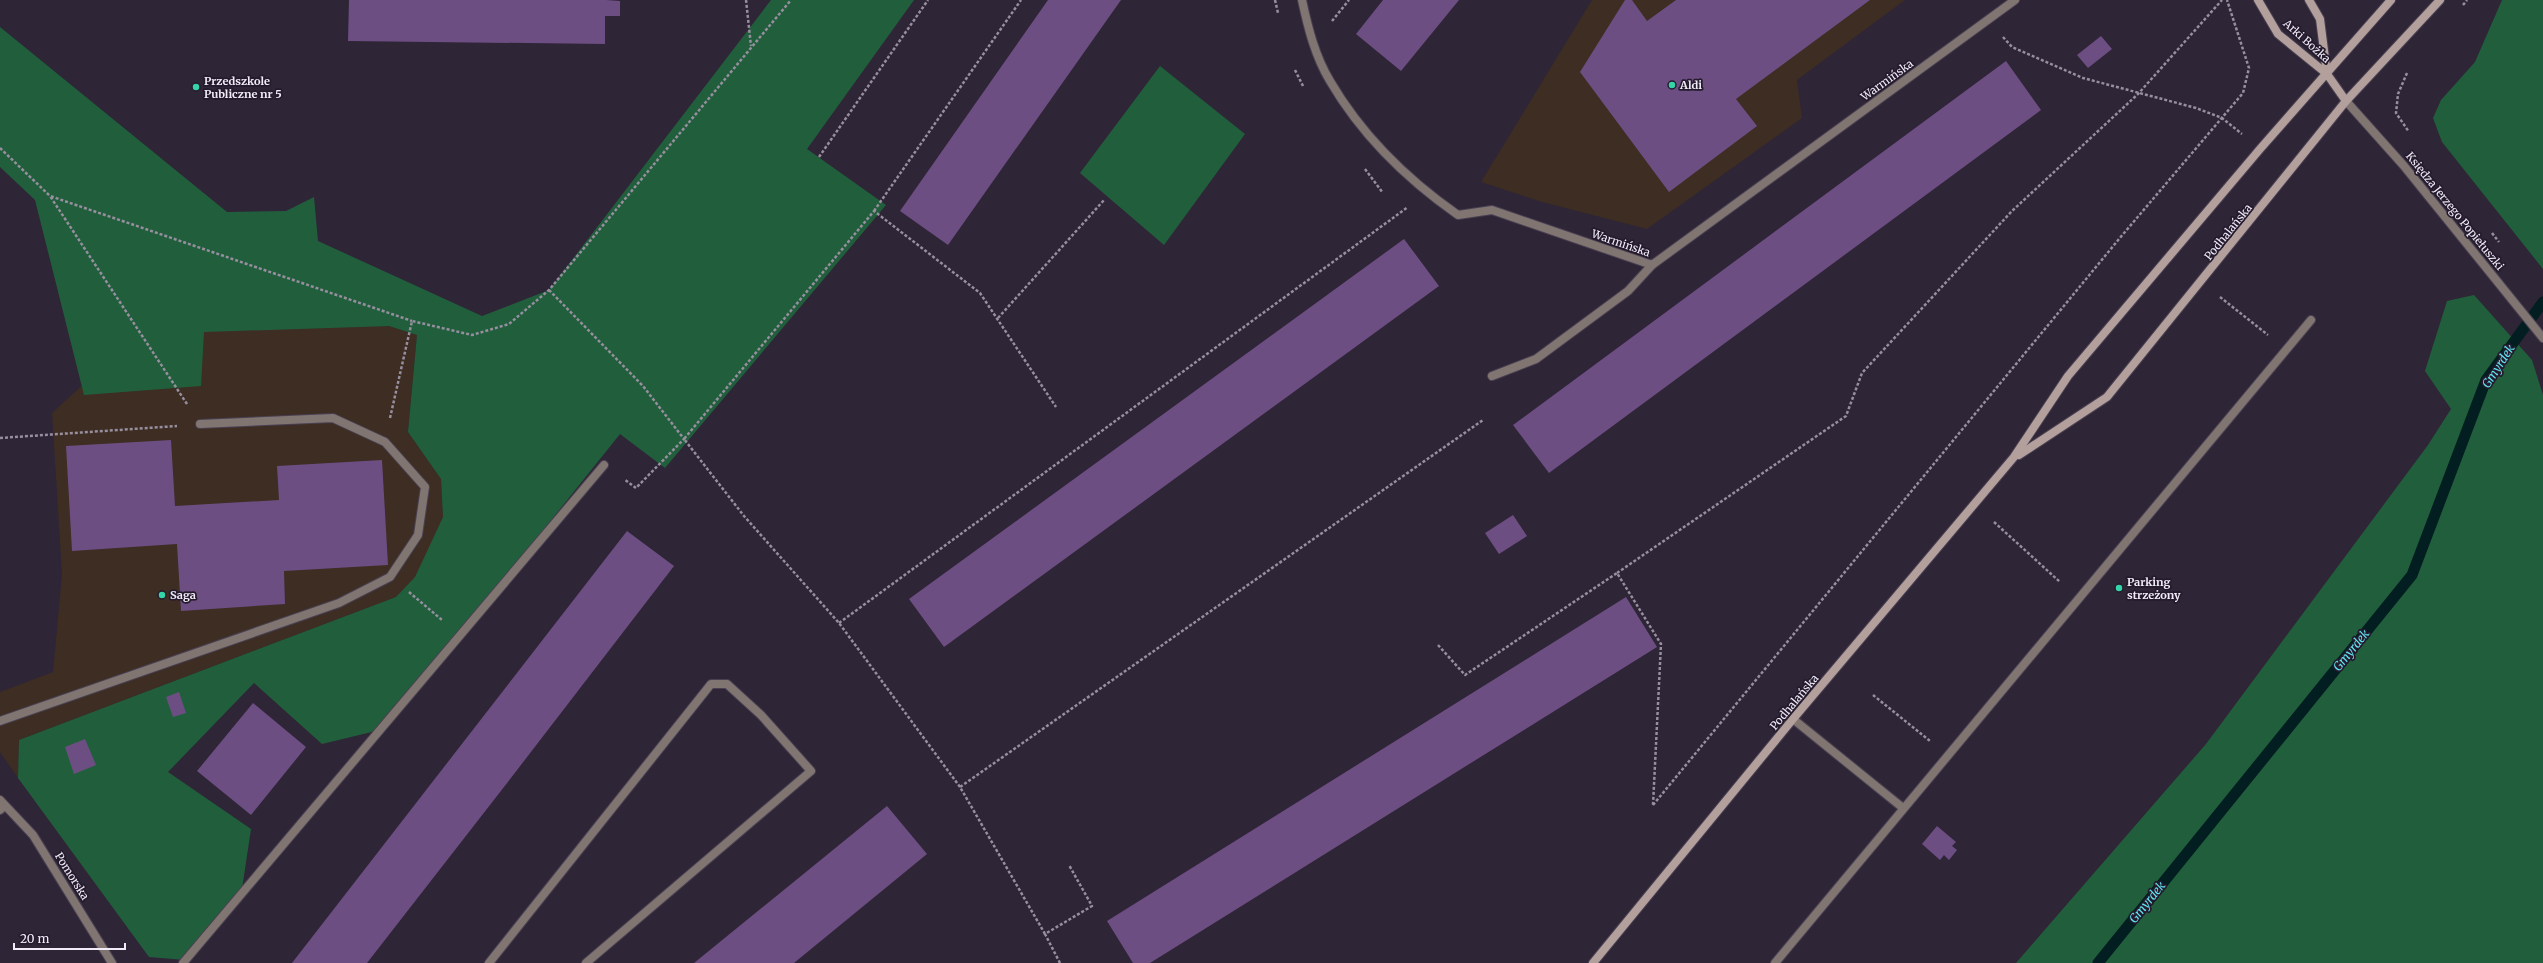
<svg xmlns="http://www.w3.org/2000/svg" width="2543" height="963" viewBox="0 0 2543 963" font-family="Merriweather,serif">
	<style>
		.commercial { fill: #3d2d23 }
		.green { fill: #215f3c }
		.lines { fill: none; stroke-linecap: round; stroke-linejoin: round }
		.stream { stroke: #021e21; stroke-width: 11 }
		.building { fill: #6d4e82 }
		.lane-casing { stroke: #494152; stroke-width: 10 }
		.street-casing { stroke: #494152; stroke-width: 10 }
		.secondary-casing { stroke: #494152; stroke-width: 10 }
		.path { stroke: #978f9f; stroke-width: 2.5; stroke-dasharray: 3 2; stroke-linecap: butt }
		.lane { stroke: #817572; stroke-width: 8 }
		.street { stroke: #817572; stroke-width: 8 }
		.secondary { stroke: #b3a09c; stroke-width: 8 }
		.poi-dot { fill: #34d4a8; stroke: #241b2d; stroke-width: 1.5 }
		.labels { text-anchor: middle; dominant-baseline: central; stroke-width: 3.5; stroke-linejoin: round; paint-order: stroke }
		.street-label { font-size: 11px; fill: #f2ecf9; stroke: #241b2d }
		.poi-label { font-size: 11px; font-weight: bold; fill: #f2ecf9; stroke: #241b2d; text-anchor: start }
		.water-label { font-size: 12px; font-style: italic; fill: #61e8f5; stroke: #241b2d }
	</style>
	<rect width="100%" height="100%" fill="#2e2537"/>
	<!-- commercial -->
	<g class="commercial">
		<polygon points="1592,0 1905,0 1797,80 1802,118 1647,229 1542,202 1481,182"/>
		<polygon points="195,321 389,326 417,335 408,432 441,479 443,517 415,578 396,597 19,740 18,778 0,752 0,692 53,672 62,574 52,413 90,378"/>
	</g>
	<!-- green -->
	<g class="green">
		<polygon points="771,0 914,0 807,149 886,205 665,468 620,434 384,729 322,744 254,683 168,772 251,829 242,889 185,960 149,957 18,778 19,740 396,597 415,577 443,517 441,479 408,432 417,335 389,326 204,332 201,386 84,395 35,200 0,167 0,27 227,212 286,211 314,197 318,241 482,316 549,290"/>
		<polygon points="2502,0 2543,0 2543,269 2442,142 2433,118 2441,100 2475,62"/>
		<polygon points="1160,66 1245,134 1164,245 1080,173"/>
		<polygon points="2474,295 2532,360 2543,395 2543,963 2016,963 2206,744 2428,445 2451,409 2425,371 2447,301"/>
	</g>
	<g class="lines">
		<!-- stream -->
		<polyline class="stream" points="2098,963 2412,575 2486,380 2543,302"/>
	</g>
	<!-- building -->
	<g class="building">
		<polygon points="349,0 606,0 620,1 620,16 605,16 605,44 348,41"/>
		<polygon points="1048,0 1121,0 948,245 900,211"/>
		<polygon points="1383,0 1459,0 1401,71 1356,34"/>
		<polygon points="1625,0 1632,0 1647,21 1676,0 1870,0 1736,99 1757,126 1669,192 1580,72"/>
		<polygon points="2101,36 2112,49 2088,68 2077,55"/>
		<polygon points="2006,61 2041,110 1549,473 1513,425"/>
		<polygon points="1404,239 1439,286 944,647 909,599"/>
		<polygon points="171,440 175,506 279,500 277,466 382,460 388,565 284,571 285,604 181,611 177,544 72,551 66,446"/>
		<polygon points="1513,515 1527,536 1499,554 1485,533"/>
		<polygon points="627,531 674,566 514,774 367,963 292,963"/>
		<polygon points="1626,597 1657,647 1150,963 1133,963 1107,921"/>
		<polygon points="179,692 186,713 173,717 166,697"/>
		<polygon points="253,703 306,747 251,815 197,771"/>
		<polygon points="85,739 96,765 74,774 65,747"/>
		<polygon points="887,806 927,854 794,963 694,963"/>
		<polygon points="1937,826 1956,842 1952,846 1957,850 1949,860 1944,855 1940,860 1922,844"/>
	</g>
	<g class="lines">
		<defs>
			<g id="lane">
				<polyline points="1492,376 1536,359 1628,291 1652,265"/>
				<polyline points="1793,719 1903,808"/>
				<polyline points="0,721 339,603 390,577 418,535 425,487 385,442 333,418 200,424"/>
				<polyline points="0,810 5,806"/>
				<polyline points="183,963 604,465"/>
				<polyline points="489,963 711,684 727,684 761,715 811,771 586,963"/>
				<polyline points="1775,963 2311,320"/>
			</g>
			<g id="street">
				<path d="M1302,0c6,28 13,56 28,81 31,53 78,99 128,134l34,-5 160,55 363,-265"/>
				<polyline points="2346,101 2404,166 2543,338"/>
				<polyline points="0,800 33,835 112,963"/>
			</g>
			<g id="secondary">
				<polyline points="2258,0 2278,34 2327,74 2346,101"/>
				<polyline points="2309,0 2320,19 2327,74"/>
				<polyline points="2019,455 2107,397 2346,101 2440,0"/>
				<polyline points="1593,963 1793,719 2014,457 2068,376 2260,149 2391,0"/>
			</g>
		</defs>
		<!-- lane casing -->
		<use href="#lane" class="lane-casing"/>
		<!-- street casing -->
		<use href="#street" class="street-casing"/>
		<!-- secondary casing -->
		<use href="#secondary" class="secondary-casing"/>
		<!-- path -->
		<g class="path">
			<polyline points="746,0 751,46"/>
			<polyline points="1275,0 1278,13"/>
			<polyline points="2463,5 2467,0"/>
			<polyline points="1332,21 1349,0"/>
			<polyline points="2003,37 2012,47 2083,78 2196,108 2222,118 2242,134"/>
			<polyline points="1295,70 1303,86"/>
			<polyline points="2407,73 2398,94 2396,113 2409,132"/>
			<polyline points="0,148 50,196"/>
			<polyline points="819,157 928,0"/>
			<polyline points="1365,169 1383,193"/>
			<polyline points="874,211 1021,0"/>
			<polyline points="2492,233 2499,242"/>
			<polyline points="549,290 643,386 684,439 636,488 624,479"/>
			<polyline points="2220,297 2268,335"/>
			<polyline points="998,318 1105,199"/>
			<polyline points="187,404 50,196 412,321"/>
			<polyline points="390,418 412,321 472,335 509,324 549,290 791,0"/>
			<polyline points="0,438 177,426"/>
			<polyline points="1994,522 2060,582"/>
			<polyline points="1617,573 1846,416 1862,373 2012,211 2138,94 2222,0"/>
			<polyline points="409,592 442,620"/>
			<polyline points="839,623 1408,207"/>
			<polyline points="1438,645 1465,675 1617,573 1661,644 1653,805"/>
			<polyline points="1873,695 1930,741"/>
			<polyline points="960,787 839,623 744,516 684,439 874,211 980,293 1056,407"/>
			<polyline points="1653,805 2119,239 2243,93 2249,68 2227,0"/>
			<polyline points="1045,934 960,787 1483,420"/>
			<polyline points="1060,963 1045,934 1092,906 1069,865"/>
		</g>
		<!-- lane -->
		<use href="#lane" class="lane"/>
		<!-- street -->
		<use href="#street" class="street"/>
		<!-- secondary -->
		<use href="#secondary" class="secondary"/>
	</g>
	<!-- markers -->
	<g class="poi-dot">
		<circle cx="1672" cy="85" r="4"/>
		<circle cx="196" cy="87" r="4"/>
		<circle cx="2119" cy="588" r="4"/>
		<circle cx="162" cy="595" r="4"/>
	</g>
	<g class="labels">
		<!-- street labels -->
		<g class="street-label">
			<text transform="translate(2307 41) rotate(42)">Arki Bożka</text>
			<text transform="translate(1887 80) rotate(-36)">Warmińska</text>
			<text transform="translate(2455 211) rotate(51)">Księdza Jerzego Popiełuszki</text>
			<text transform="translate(2228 232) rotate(-51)">Podhalańska</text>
			<text transform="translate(1621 243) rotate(19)">Warmińska</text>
			<text transform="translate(1794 702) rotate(-50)">Podhalańska</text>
			<text transform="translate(72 876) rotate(58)">Pomorska</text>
		</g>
		<!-- poi labels -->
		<g class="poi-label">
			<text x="204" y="81">Przedszkole<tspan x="204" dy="13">Publiczne nr 5</tspan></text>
			<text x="1680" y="85">Aldi</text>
			<text x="2127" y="582">Parking<tspan x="2127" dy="13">strzeżony</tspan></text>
			<text x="170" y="595">Saga</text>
		</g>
		<!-- water labels -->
		<g class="water-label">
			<text transform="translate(2498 366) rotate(-57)">Gmyrdek</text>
			<text transform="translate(2351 650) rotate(-51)">Gmyrdek</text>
			<text transform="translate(2147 902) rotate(-51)">Gmyrdek</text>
		</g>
	</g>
	<!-- scale -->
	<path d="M14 943v6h111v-6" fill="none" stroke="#f2ecf9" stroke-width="2"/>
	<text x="20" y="943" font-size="12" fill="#f2ecf9" stroke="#241b2d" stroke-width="3" paint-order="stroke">20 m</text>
</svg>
